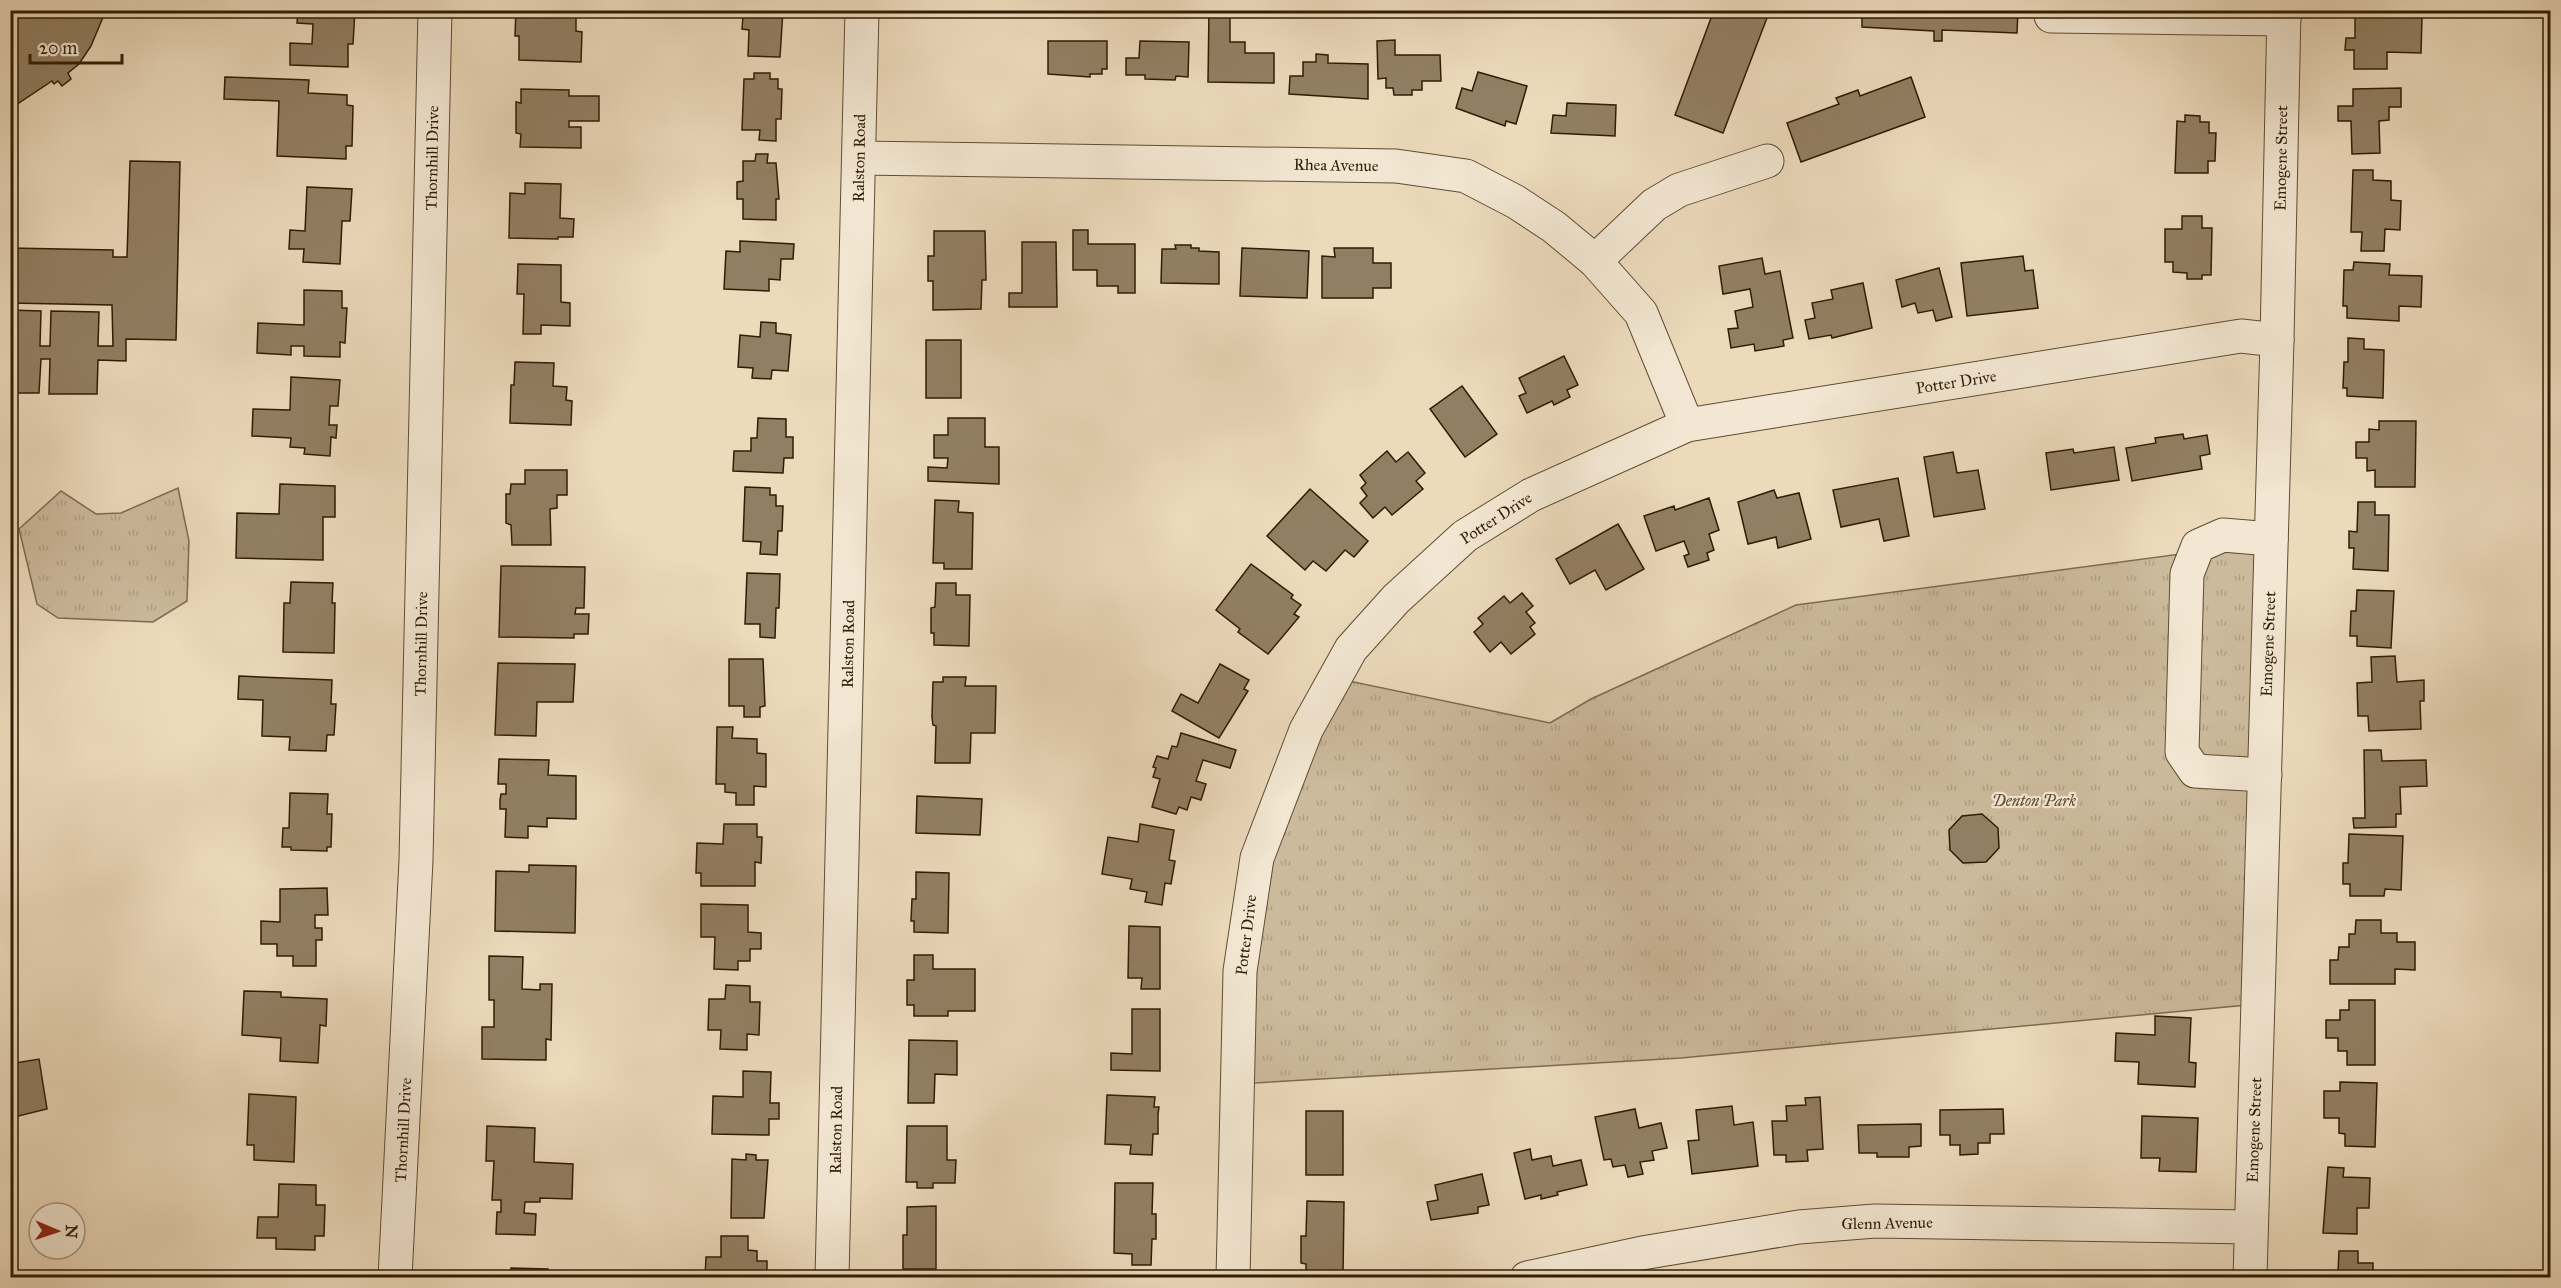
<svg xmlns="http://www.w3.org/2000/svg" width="2561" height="1288" viewBox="0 0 2561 1288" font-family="'IM FELL Great Primer',serif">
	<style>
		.park { fill: url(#park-tufts); stroke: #7e6b50; stroke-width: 1.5 }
		.building { fill: #927f63; stroke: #301c04; stroke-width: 1.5 }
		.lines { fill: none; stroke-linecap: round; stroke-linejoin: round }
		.minor-casing { stroke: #5f4c32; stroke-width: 35 }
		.minor { stroke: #f3e7d3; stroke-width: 33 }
		.labels { text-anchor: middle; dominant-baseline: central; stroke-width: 4.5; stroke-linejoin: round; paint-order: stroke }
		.street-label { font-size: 16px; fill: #301c04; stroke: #f3e7d3 }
		.park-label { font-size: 16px; font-style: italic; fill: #5f4b32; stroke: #f3e7d3 }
	</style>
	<defs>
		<pattern id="park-tufts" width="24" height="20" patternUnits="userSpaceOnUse" patternTransform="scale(1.5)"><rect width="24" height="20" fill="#ccba9c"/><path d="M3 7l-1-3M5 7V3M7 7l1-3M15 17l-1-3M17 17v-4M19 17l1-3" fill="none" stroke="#b09f85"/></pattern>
	</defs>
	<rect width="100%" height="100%" fill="#ecdabb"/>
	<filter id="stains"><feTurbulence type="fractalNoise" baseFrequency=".00333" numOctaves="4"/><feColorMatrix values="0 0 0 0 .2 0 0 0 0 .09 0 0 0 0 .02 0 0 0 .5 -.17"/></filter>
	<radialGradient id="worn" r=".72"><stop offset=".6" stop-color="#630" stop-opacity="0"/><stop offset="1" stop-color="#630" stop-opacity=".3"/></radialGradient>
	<!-- park -->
	<g class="park">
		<polygon points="178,488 189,541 187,601 153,622 58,618 37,604 19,529 61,491 96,514 121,513"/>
		<polygon points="2271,542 2258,1004 1681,1058 1238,1084 1257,858 1335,678 1550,723 1591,699 1796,605"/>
	</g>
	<!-- building -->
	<g class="building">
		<polygon points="10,10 106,10 91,46 79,64 68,73 71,79 62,86 58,81 54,84 52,81 16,105 15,110 10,110"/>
		<polygon points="298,10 355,10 353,44 348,44 348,67 290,65 290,43 312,44 313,24 297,23"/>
		<polygon points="516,10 576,10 576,31 582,32 581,62 519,60 519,36 515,36"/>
		<polygon points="749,10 783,10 780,57 748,56 749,30 742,29 743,16 749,17"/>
		<polygon points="1209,10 1230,10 1230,42 1245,42 1245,53 1274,53 1274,83 1208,82"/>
		<polygon points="1714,10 1770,10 1723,133 1675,115"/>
		<polygon points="1862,10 2018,10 2017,33 1942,30 1942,41 1934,41 1934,31 1862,27"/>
		<polygon points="2355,10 2376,10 2376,16 2422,17 2421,53 2387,52 2387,69 2354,69 2354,50 2345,50 2346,38 2355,38"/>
		<polygon points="1395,40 1395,55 1440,55 1441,81 1422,81 1422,90 1412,90 1412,95 1394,95 1393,88 1386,88 1386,78 1378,79 1377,41"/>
		<polygon points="1048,41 1107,41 1107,69 1102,69 1102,74 1090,74 1090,77 1048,74"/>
		<polygon points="1140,41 1189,42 1188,77 1176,76 1175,80 1145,79 1145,75 1126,75 1126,58 1139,58"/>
		<polygon points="1316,54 1328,55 1328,63 1368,64 1368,99 1289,94 1290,76 1303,76 1303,62 1316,62"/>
		<polygon points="1478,72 1527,86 1516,124 1506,121 1505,126 1456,108 1462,88 1472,91"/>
		<polygon points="754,73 770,73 770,79 778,79 778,89 782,89 781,119 776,119 776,141 759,140 760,130 742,130 744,79 754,79"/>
		<polygon points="225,77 309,80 308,93 347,95 347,105 353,106 352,146 346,146 346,159 277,156 279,101 224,99"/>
		<polygon points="1911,77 1925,117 1801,162 1787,123 1839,104 1836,98 1858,90 1860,96"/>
		<polygon points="2401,88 2401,107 2389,107 2389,120 2379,121 2380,153 2352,154 2351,121 2338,121 2338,106 2353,106 2353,89"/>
		<polygon points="521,89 569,90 569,96 599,96 599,121 569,121 569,127 581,127 581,148 520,147 521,134 516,133 516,102 521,103"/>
		<polygon points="1567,103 1616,105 1615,136 1551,133 1553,115 1566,116"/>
		<polygon points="2185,115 2200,116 2200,122 2209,122 2209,133 2216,133 2215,161 2208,161 2208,173 2175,173 2177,121 2185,122"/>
		<polygon points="756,154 768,154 767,163 776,163 779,199 776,199 776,220 743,219 743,199 737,199 737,182 743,181 743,161 755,161"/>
		<polygon points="130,161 180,162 176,340 126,339 126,361 98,360 97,394 49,394 50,359 41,359 39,393 10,393 10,310 41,311 40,346 50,346 51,311 99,312 98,346 113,346 112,305 10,303 10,248 113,250 113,257 127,257"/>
		<polygon points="2353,170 2373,170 2373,180 2391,181 2391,200 2401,201 2400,230 2385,229 2384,251 2361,251 2362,232 2351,232"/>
		<polygon points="525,183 561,184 560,218 574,219 573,237 558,237 558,239 509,238 510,193 525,194"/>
		<polygon points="307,187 352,189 350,221 342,221 340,264 303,262 304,249 289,249 290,230 305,231"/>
		<polygon points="2182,216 2202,216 2202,228 2212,228 2211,275 2202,275 2202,279 2187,279 2187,273 2173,272 2173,262 2165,262 2165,229 2182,229"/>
		<polygon points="1073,230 1088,230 1088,244 1135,244 1135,293 1118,293 1118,286 1097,286 1097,270 1073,270"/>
		<polygon points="934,231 985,231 986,280 982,280 981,309 933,310 933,281 928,281 928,256 934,256"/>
		<polygon points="740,241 794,244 793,259 781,259 780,280 769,279 769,291 724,289 726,251 740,252"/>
		<polygon points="1022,242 1056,242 1057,307 1009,307 1009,293 1022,293"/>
		<polygon points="1175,245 1191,245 1191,248 1199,248 1199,251 1219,252 1219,284 1161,283 1162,249 1176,249"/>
		<polygon points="1242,248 1309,251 1307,298 1240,296"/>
		<polygon points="1334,248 1373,248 1373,263 1391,263 1391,288 1373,288 1373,298 1322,298 1322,256 1335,257"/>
		<polygon points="2023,256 2025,271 2033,270 2038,308 1967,316 1961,263"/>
		<polygon points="1762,258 1765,274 1780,271 1793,338 1783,340 1784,346 1755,351 1754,344 1731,348 1728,329 1738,328 1735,311 1753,307 1750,289 1723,294 1719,266"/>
		<polygon points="2354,262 2390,264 2389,275 2422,276 2421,307 2399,306 2399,321 2347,318 2347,306 2343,306 2344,270 2353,270"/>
		<polygon points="518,264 561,265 561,302 570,303 570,326 541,325 541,334 523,334 524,294 517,294"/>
		<polygon points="1939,268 1952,317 1936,321 1933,310 1918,313 1915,303 1902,307 1896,280"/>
		<polygon points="1863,283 1872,328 1832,338 1831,335 1809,339 1805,320 1815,318 1812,303 1833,299 1831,290"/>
		<polygon points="304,290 342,291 342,308 347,308 346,324 345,343 340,342 340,357 304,356 304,346 291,346 291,355 257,353 258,323 304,325"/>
		<polygon points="761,322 776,323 776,333 791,335 788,371 772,370 771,379 752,378 753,368 738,367 740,335 760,337"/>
		<polygon points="2348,338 2364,339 2364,349 2384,350 2383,398 2347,396 2347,388 2343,388 2344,362 2348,362"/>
		<rect x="926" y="340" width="35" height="58"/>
		<polygon points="1564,356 1578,385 1567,390 1570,397 1554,405 1552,401 1527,413 1519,396 1526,393 1519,378"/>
		<polygon points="515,362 554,363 553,386 567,387 566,400 572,401 571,425 510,423 511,385 514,385"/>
		<polygon points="291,377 340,380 338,406 330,406 329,425 337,425 336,438 331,437 330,456 304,454 305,448 290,447 291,438 252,436 253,409 290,410"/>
		<polygon points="1462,386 1497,434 1465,457 1430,409"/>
		<polygon points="758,418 786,419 786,437 793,437 793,458 784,458 783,473 733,471 734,451 751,451 751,438 757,438"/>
		<polygon points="948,418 985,418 985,447 999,447 999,484 928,481 928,467 947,468 948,458 934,458 934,435 948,435"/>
		<polygon points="2379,421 2416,421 2415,487 2375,487 2375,470 2367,471 2367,458 2356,458 2356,442 2369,442 2369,429 2379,430"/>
		<polygon points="2183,434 2184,439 2207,435 2210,454 2200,456 2202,469 2132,481 2126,448 2156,443 2155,438"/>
		<polygon points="2114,447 2119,480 2051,490 2046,453 2073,449 2074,453"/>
		<polygon points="1387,451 1396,462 1408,452 1425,473 1416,481 1423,489 1392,515 1385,507 1373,518 1360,503 1367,496 1361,488 1366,483 1360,475"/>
		<polygon points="1953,452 1957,473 1978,470 1985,509 1934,517 1924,457"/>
		<polygon points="525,470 567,470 567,495 557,495 557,508 550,509 551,545 512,545 511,525 506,523 506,494 510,494 511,484 525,484"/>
		<polygon points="1898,478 1909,536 1884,541 1879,519 1841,527 1833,490"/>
		<polygon points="280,484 335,486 335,517 323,517 323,560 236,558 237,513 279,514"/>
		<polygon points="745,487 770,488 770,495 776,495 776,506 783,506 782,531 778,531 777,555 760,554 761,542 743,541"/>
		<polygon points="1310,489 1368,541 1354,557 1345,550 1326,571 1313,561 1305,570 1267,536"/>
		<polygon points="1774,490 1777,498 1799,493 1811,539 1778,548 1776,537 1748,544 1738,502"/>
		<polygon points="1709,498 1719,530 1709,534 1714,550 1707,553 1709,560 1688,567 1684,556 1689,554 1684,541 1656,551 1644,516 1674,506 1675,510"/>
		<polygon points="935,500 959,501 958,512 973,513 972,569 944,569 944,563 933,563"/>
		<polygon points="2358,502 2375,502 2375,515 2389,515 2388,571 2353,569 2354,548 2349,548 2349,531 2357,532"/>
		<polygon points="1618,524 1644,569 1606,590 1595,570 1570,584 1556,559"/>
		<polygon points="1251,564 1293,595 1291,598 1301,605 1294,614 1299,617 1268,654 1238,632 1240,629 1216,610"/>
		<polygon points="501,566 585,567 584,608 576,608 575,614 589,614 588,634 574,634 574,638 499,637"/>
		<polygon points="747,573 780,574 779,608 776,608 775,638 760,637 760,624 745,624"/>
		<polygon points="291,582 333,583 332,603 335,603 334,653 283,652 284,603 290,603"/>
		<polygon points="936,583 956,583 956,595 970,595 969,646 934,645 934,633 931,633 931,608 935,607"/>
		<polygon points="2357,590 2394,591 2391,648 2357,646 2357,636 2350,636 2351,611 2356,611"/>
		<polygon points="1522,593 1533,606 1526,612 1535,623 1530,627 1535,634 1511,654 1501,642 1490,652 1474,632 1483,624 1478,618 1504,596 1510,603"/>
		<polygon points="2395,656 2397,682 2424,680 2424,701 2420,701 2421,729 2369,731 2368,716 2358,716 2357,683 2372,682 2371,657"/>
		<polygon points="729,659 763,659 765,706 760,707 760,717 744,717 744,706 729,706"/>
		<polygon points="498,663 575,664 573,702 537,702 536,736 495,735"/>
		<polygon points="1220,664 1249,680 1244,689 1248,691 1219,738 1172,711 1181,694 1198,703"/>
		<polygon points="239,676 332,680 331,704 336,704 334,735 327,735 326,751 289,750 290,737 262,736 263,700 238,699"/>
		<polygon points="943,677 966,677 965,686 996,686 995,733 971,733 970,763 935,763 936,726 933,725 932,717 933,682 943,682"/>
		<polygon points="717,727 733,727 732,738 757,739 757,753 766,754 766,787 754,786 754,805 736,805 736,793 725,792 725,784 716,784"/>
		<polygon points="1181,733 1236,750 1230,768 1203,760 1196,781 1206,784 1201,800 1191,797 1187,810 1179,807 1176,814 1152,807 1160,779 1153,777 1156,768 1153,767 1157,756 1168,759 1172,746 1177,747"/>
		<polygon points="2364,750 2381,750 2382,761 2426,760 2427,786 2400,787 2401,814 2396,814 2396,827 2354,828 2353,818 2365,818"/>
		<polygon points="499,759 549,760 548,775 576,776 576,819 547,818 547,827 528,826 528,838 505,837 506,809 500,809 500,800 501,794 506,794 506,784 498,784"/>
		<polygon points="290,793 328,794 327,814 332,814 331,847 327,847 327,851 291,850 291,847 282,847 283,828 289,828"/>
		<polygon points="917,796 982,799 980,835 916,833"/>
		<polygon points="1982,814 1998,828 1999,848 1986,862 1963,863 1950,850 1949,830 1962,816"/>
		<polygon points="724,824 757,824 757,837 762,837 761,863 755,862 755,886 701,886 701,873 696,873 697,843 723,844"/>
		<polygon points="1140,824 1174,830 1169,860 1175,861 1171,884 1165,883 1162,905 1145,902 1147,892 1130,889 1132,879 1102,874 1108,837 1138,842"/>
		<polygon points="2349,834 2403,836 2401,890 2385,889 2384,896 2350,896 2350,884 2343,884 2343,863 2348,863"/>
		<polygon points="529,865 576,866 575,933 495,931 496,871 529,872"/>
		<polygon points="916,872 949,873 948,933 914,932 914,921 911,921 912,899 916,899"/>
		<polygon points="327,888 328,915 315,915 315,928 322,928 322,940 316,940 316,966 293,966 293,956 277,956 277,944 261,944 261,921 280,922 280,889"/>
		<polygon points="701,904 748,905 748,932 761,933 761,949 750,949 750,961 738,961 738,970 714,969 715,937 701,937"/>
		<polygon points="2356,920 2381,920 2381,933 2397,933 2397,942 2415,942 2415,970 2395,969 2395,984 2330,984 2330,960 2338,960 2339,947 2349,947 2349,934 2355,934"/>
		<polygon points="1129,926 1160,927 1160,989 1141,989 1142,978 1128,978"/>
		<polygon points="914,955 933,955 933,969 975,969 975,1011 948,1011 948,1016 914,1016 914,1005 907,1005 907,980 914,980"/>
		<polygon points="489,956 523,957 522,989 540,990 540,984 552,984 551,1040 546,1039 546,1060 482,1059 482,1027 494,1027 494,1000 489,1000"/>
		<polygon points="726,985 750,986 750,1002 760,1002 759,1035 747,1034 747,1050 720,1049 721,1030 708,1030 709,999 725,999"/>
		<polygon points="244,991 281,992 281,997 327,999 326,1026 320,1025 318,1063 280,1061 281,1038 242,1035"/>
		<polygon points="2349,1000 2375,1000 2375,1065 2347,1065 2347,1051 2338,1051 2338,1038 2326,1038 2326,1020 2340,1020 2340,1010 2349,1010"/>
		<polygon points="1132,1009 1160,1009 1160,1071 1111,1070 1111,1053 1132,1054"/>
		<polygon points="2155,1016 2191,1018 2189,1062 2196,1063 2195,1087 2138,1084 2139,1062 2115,1061 2116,1033 2155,1035"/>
		<polygon points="909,1040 957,1041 957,1075 935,1074 934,1103 908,1103"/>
		<polygon points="39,1059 47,1109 10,1118 10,1064"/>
		<polygon points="743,1071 771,1072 770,1103 779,1103 779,1119 769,1119 769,1135 712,1134 713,1096 743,1097"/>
		<polygon points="2340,1082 2377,1083 2375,1147 2345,1146 2345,1134 2339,1133 2339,1118 2324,1118 2324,1091 2340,1091"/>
		<polygon points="249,1094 296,1097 294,1162 254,1160 254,1145 247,1145"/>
		<polygon points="1107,1095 1155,1097 1154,1107 1159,1107 1158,1114 1158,1134 1153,1134 1152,1155 1130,1154 1131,1145 1105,1144"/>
		<polygon points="1820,1097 1823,1149 1807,1150 1808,1161 1786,1162 1786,1155 1774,1155 1772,1121 1787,1121 1786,1106 1806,1105 1805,1098"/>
		<polygon points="1732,1106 1734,1125 1753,1122 1758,1166 1692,1174 1688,1141 1699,1140 1696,1110"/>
		<polygon points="1635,1109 1639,1128 1661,1123 1667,1148 1652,1151 1654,1160 1640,1162 1643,1174 1628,1177 1625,1165 1613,1167 1611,1159 1604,1160 1595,1117"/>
		<polygon points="2003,1109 2004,1134 1990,1134 1990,1143 1978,1143 1978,1154 1960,1155 1960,1145 1950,1145 1950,1135 1940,1135 1940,1110"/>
		<rect x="1306" y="1111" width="37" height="64"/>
		<polygon points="2142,1116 2198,1118 2196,1172 2159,1171 2160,1158 2141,1158"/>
		<polygon points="1921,1124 1921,1146 1909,1147 1909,1157 1877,1157 1877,1153 1859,1153 1858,1125"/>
		<polygon points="487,1126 535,1128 534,1162 573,1164 572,1199 540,1198 540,1202 525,1202 524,1213 536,1214 535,1235 496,1234 497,1212 501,1212 501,1200 492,1200 494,1161 486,1161"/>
		<polygon points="907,1126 947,1126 947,1160 956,1160 955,1183 933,1183 933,1188 917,1188 917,1182 906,1182"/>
		<polygon points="1530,1149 1532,1160 1551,1156 1553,1166 1581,1160 1587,1185 1557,1192 1558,1195 1541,1199 1541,1195 1525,1199 1514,1153"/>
		<polygon points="746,1154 756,1155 756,1160 768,1160 764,1218 731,1218 732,1159 746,1160"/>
		<polygon points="2328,1167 2344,1168 2343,1177 2370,1178 2369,1208 2357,1208 2357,1234 2323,1233"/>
		<polygon points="1482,1174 1489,1205 1478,1207 1478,1213 1431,1220 1427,1202 1438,1200 1435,1185"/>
		<polygon points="1115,1183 1153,1183 1152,1214 1156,1214 1156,1239 1152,1239 1151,1265 1132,1265 1132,1254 1114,1253"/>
		<polygon points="279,1184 316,1185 316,1205 325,1205 324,1236 315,1236 315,1250 276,1249 276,1238 257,1238 258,1217 278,1217"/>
		<polygon points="1307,1201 1344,1202 1343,1277 1306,1276 1306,1264 1301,1263 1301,1236 1306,1236"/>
		<polygon points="936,1206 936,1269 903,1269 903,1235 907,1235 907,1207"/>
		<polygon points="721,1236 748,1236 748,1250 757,1251 757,1261 767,1261 767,1278 705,1278 706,1257 721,1257"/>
		<polygon points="2339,1251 2358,1251 2358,1263 2373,1263 2373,1278 2332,1278 2332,1273 2338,1273"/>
		<polygon points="511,1268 548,1269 548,1278 511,1278"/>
		<polygon points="1967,1276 2008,1276 2008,1278 1964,1278"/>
	</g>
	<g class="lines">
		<defs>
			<g id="minor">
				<polyline points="2051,16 2284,19"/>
				<polyline points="859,158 1396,166 1466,176 1516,202 1554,227 1595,261 1641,313 1687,425"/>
				<polyline points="1595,261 1654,205 1679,190 1767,161"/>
				<polyline points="2265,775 2195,771 2182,752 2187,574 2198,546 2223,535 2271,539"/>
				<polyline points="395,1278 416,860 435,10"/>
				<polyline points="832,1278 862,10"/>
				<polyline points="1233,1278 1240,971 1257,858 1306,730 1351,649 1396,599 1465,536 1531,495 1687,425 2241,336 2277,340"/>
				<polyline points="1527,1278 1642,1253 1799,1227 1875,1221 2251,1227"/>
				<polyline points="2250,1278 2277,340 2284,10"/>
			</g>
		</defs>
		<!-- minor casing -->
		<use href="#minor" class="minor-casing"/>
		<!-- minor -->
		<use href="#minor" class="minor"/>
	</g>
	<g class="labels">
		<!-- street labels -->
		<g class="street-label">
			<text transform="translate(432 158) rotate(-89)">Thornhill Drive</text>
			<text transform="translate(859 158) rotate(-89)">Ralston Road</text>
			<text transform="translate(2281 158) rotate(-89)">Emogene Street</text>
			<text transform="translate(1336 165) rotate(1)">Rhea Avenue</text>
			<text transform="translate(1956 382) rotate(-9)">Potter Drive</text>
			<text transform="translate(1496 518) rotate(-33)">Potter Drive</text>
			<text transform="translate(421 644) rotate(-89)">Thornhill Drive</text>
			<text transform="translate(848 644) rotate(-89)">Ralston Road</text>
			<text transform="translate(2268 644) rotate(-88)">Emogene Street</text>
			<text transform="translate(1246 935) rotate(-83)">Potter Drive</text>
			<text transform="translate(403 1130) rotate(-87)">Thornhill Drive</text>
			<text transform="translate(836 1130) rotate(-89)">Ralston Road</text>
			<text transform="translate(2254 1130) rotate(-88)">Emogene Street</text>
			<text transform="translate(1887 1223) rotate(-1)">Glenn Avenue</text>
		</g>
		<!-- park labels -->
		<g class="park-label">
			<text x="2034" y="800">Denton Park</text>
		</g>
	</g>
	<!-- margin -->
	<rect width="2561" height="1288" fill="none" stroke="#ecdabb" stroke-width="36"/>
	<rect x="12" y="12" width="2537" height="1264" fill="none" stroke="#301c04" stroke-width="3"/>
	<rect x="18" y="18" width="2525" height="1252" fill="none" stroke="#301c04" stroke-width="1.5"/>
	<!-- north arrow -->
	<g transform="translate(57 1231) rotate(92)"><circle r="28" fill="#f3e7d3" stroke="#a59680" stroke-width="1.5"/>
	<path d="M0-4.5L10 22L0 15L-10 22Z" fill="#8f2418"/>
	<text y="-9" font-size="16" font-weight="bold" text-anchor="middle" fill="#301c04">N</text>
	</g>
	<!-- scale -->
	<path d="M30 54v9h92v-9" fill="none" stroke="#301c04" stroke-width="3"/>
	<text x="39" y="54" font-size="18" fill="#301c04" stroke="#f3e7d3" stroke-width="4.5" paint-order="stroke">20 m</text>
	<rect width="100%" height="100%" filter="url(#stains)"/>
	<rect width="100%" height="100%" fill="url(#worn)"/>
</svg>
